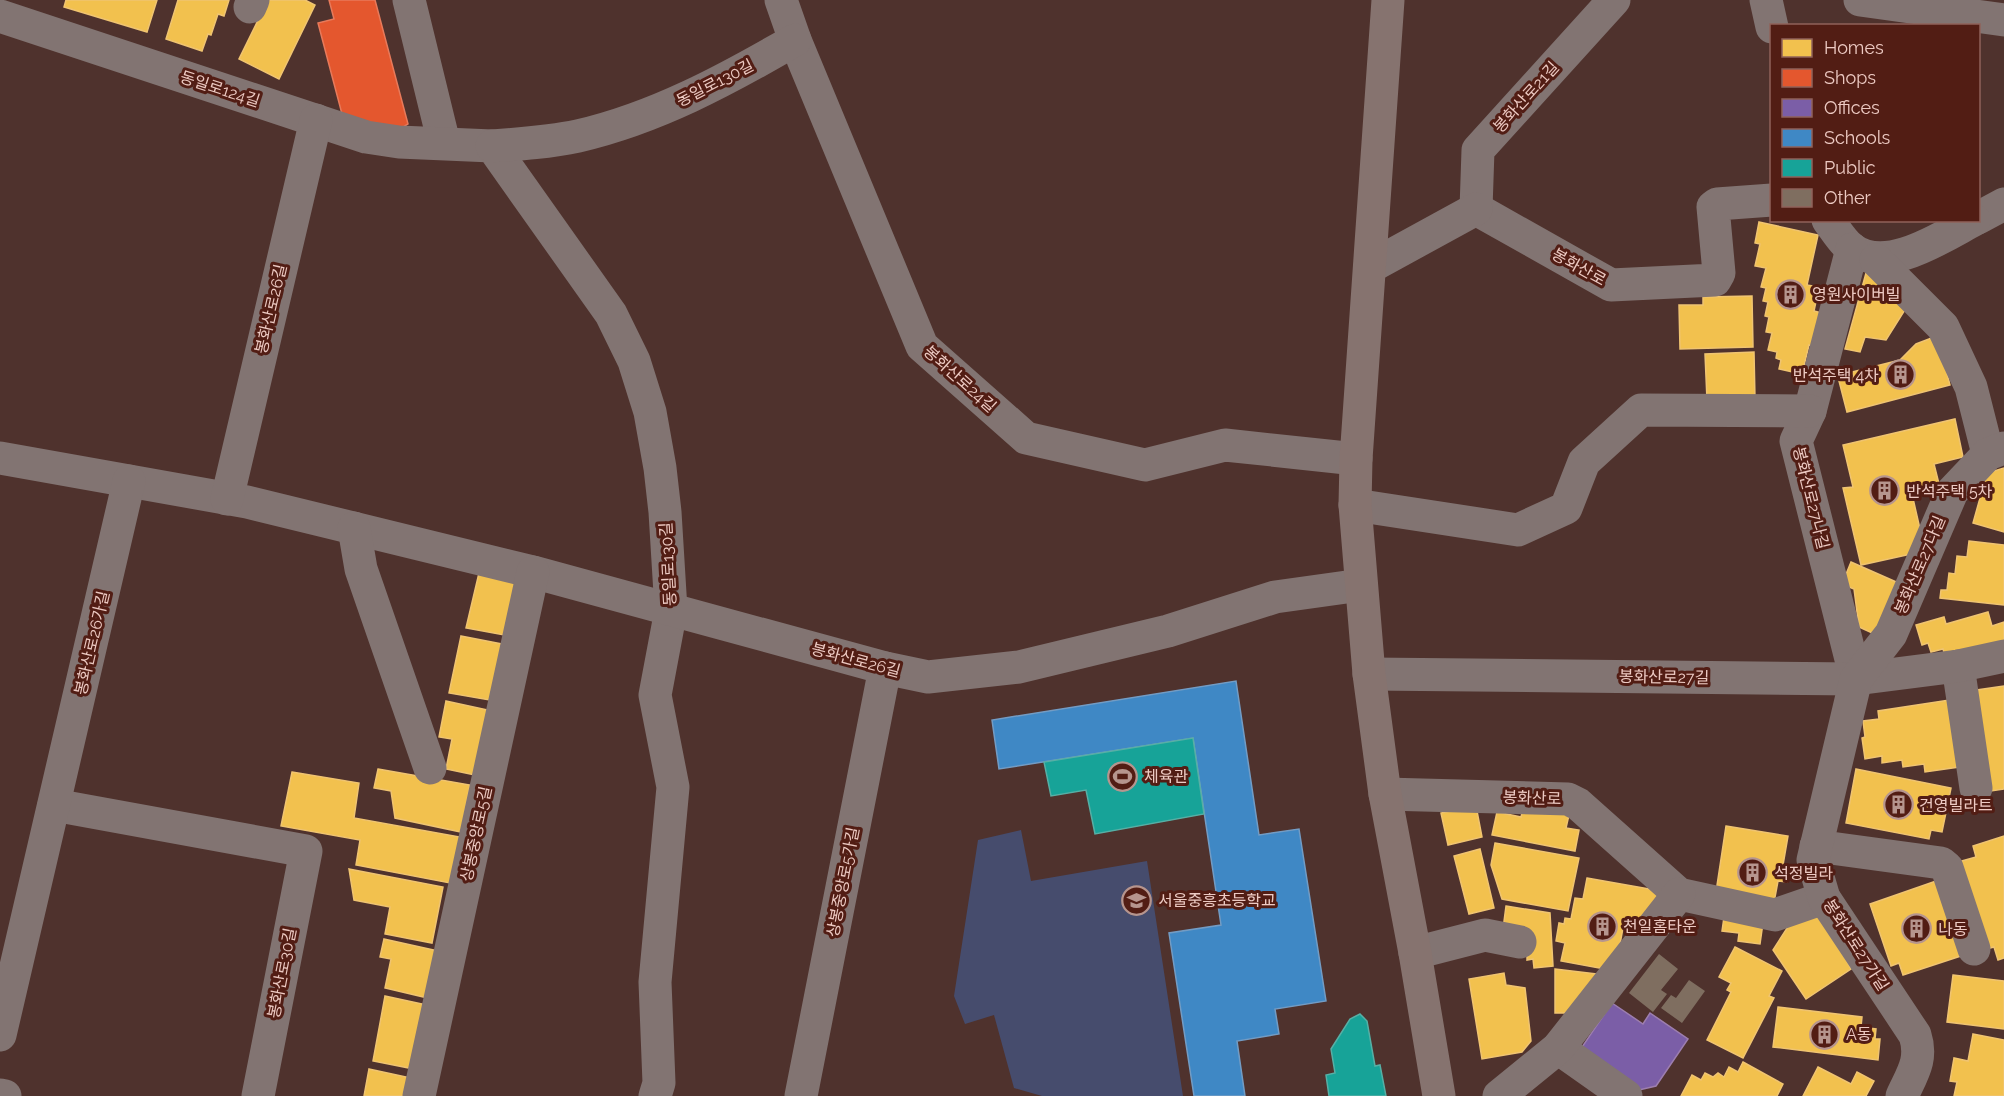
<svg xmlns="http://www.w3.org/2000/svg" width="2004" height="1096" viewBox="0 0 2004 1096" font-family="Raleway,'Noto Sans KR',sans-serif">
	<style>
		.green { fill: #464c6d }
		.homes { fill: #f2c14e; stroke: #f0c471; stroke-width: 1.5 }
		.shops { fill: #e4572e; stroke: #e77a5b; stroke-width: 1.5 }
		.offices { fill: #7b5ea7; stroke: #9d7eaf; stroke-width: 1.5 }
		.schools { fill: #3f88c5; stroke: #739cc4; stroke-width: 1.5 }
		.public { fill: #17a398; stroke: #57afa5; stroke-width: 1.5 }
		.building { fill: #7f6e60 }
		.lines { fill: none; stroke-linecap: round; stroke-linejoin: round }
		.minor { stroke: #827472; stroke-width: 33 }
		.major { stroke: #86736f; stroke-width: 33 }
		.labels { text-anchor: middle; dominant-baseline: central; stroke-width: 6; stroke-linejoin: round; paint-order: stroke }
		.street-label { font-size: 16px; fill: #edcac3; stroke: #521d14 }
		.poi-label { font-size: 16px; fill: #edcac3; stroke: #521d14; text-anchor: start }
	</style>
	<rect width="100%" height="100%" fill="#4f322d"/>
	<!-- green -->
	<polygon class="green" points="1021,830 1031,881 1147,861 1183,1096 1042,1096 1014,1088 994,1015 965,1024 954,996 978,840"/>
	<!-- homes -->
	<g class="homes">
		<polygon points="66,0 157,0 147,32 64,7"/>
		<polygon points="178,0 229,0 224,16 218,14 211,35 208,34 202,51 166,39"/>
		<polygon points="268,0 305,0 315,5 279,79 239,59"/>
		<polygon points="1759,222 1818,235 1807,285 1819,287 1814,311 1822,313 1814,346 1809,345 1802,374 1779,369 1781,360 1776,358 1777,352 1768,350 1772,333 1766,332 1769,317 1765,316 1768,302 1763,301 1766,288 1761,287 1766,268 1755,266 1760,244 1755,243"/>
		<polygon points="1866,273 1908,305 1886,340 1865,337 1860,352 1845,349"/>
		<polygon points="1752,296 1753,347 1680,349 1679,305 1703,305 1703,297"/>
		<polygon points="1934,337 1938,339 1950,385 1847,412 1839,381 1854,377 1852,372 1900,360 1916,344"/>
		<polygon points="1754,352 1755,399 1707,400 1705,354"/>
		<polygon points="1955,419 1963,457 1934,464 1940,488 1912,494 1925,551 1861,565 1843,488 1853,487 1843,445"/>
		<polygon points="2004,468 2004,532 1973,523 1987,473"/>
		<polygon points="1969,541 2004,545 2004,605 1940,598 1941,590 1947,590 1949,573 1955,574 1957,556 1967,557"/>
		<polygon points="1851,562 1903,585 1881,637 1859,627 1854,589 1842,584"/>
		<polygon points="479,573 520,582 510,636 466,628"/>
		<polygon points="1988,612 1992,626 2004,622 2004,648 1947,663 1943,649 1931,652 1928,643 1922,645 1916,625 1944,617 1946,624"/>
		<polygon points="461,636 513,646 501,702 449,693"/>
		<polygon points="2004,686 2004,789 1991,791 1977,690"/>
		<polygon points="1949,700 1959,767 1925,772 1924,764 1903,767 1902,760 1882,763 1882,756 1865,759 1862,738 1865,737 1863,721 1879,719 1878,711"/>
		<polygon points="446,701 497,712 485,777 446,769 452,739 439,737"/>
		<polygon points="378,769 470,785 461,832 395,818 391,791 374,788"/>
		<polygon points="1856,769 1951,788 1942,832 1931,830 1929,839 1846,823"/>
		<polygon points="292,772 359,783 354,818 460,837 450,883 356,865 360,840 281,826"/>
		<polygon points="1476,806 1482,837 1448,845 1441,813"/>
		<polygon points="1523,809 1569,815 1566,828 1579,830 1575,851 1492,835 1497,812 1521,817"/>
		<polygon points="1726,826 1788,836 1783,865 1789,866 1787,882 1778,881 1773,908 1716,892"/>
		<polygon points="2004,836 2004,958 1998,960 1994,947 1986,949 1958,862 1976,857 1973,846"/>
		<polygon points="1495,843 1579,858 1568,911 1502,899 1491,865"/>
		<polygon points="1480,849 1494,908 1469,914 1454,856"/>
		<polygon points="349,869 443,887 432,943 385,934 390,907 354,900"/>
		<polygon points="1587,878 1661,891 1644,932 1623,928 1615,971 1561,961 1565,943 1556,941 1559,923 1564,924 1565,918 1571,919 1575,898 1583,899"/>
		<polygon points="1939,880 1964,955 1903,975 1899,963 1891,966 1870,904"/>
		<polygon points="1506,906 1550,913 1553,966 1534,968 1533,959 1527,960 1527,935 1503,929"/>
		<polygon points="1821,914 1851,969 1806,999 1773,950 1789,925"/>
		<polygon points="1724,917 1763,923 1760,944 1738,941 1739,933 1722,931"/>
		<polygon points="384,939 443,952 432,999 385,988 391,959 380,957"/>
		<polygon points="1735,947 1782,971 1769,996 1774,998 1743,1058 1707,1040 1731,992 1727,990 1731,983 1719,977"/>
		<polygon points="1555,969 1606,975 1572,1013 1555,1013"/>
		<polygon points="1504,973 1506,985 1525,988 1531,1041 1522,1052 1482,1059 1469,979"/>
		<polygon points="1953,975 2004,981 2004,1029 1947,1022"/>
		<polygon points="385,996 427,1005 414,1069 373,1061"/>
		<polygon points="1778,1007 1862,1017 1861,1027 1876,1029 1875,1039 1880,1039 1878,1060 1773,1047"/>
		<polygon points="1973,1034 2004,1040 2004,1096 1954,1096 1957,1082 1950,1081 1954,1058 1968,1061"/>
		<polygon points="1743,1062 1783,1084 1777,1096 1681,1096 1692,1075 1701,1080 1705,1073 1713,1077 1718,1073 1724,1077 1729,1067 1738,1072"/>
		<polygon points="1818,1067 1851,1084 1857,1072 1874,1081 1866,1096 1803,1096"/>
		<polygon points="369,1069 411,1078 408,1096 364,1096"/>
	</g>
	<!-- shops -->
	<polygon class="shops" points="329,0 375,0 408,124 391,135 342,114 318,23 334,19"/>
	<!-- offices -->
	<polygon class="offices" points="1612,1003 1643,1024 1650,1013 1688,1039 1656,1086 1639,1090 1580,1050"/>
	<!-- schools -->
	<polygon class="schools" points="1236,681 1259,835 1299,829 1326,1001 1275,1009 1279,1034 1237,1041 1245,1096 1194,1096 1169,933 1221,925 1193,738 999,769 992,720"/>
	<!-- public -->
	<g class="public">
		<polygon points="1193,738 1204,814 1095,834 1086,790 1051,796 1044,762"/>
		<polygon points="1360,1014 1367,1021 1375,1066 1380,1065 1386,1096 1329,1096 1326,1075 1335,1073 1331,1049 1350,1019"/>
	</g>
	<!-- building -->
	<g class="building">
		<polygon points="1659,954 1678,969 1661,990 1667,994 1653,1012 1629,993"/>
		<polygon points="1689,980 1705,991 1682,1023 1661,1008 1671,995 1676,998"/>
	</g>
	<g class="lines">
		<!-- minor -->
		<g class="minor">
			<polyline points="409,0 444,143"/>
			<polyline points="781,0 795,40 922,346 1026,438 1145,465 1225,445 1356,459"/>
			<polyline points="1766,0 1772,27"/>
			<polyline points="1860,0 2004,20"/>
			<polyline points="250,7 253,0"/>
			<polyline points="0,16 366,137 399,142 492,146 611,314 634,361 650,412 660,468 665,512 671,610 655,695 673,787 655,982 659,1083 655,1096"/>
			<path d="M492,146c29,-2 58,-4 86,-10 78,-18 148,-56 217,-96"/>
			<polyline points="1476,209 1611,285 1715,280 1719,273 1713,207 1717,204 1772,200"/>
			<polyline points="1476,209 1478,150 1614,0"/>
			<polyline points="1978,218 2004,204"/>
			<path d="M1828,220c7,9 15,23 24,29 34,26 90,-12 122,-29"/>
			<polyline points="1852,249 1810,411 1796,441 1856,679"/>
			<polyline points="1876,260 1943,327 1971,387 1988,454"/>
			<polyline points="1370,267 1476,209"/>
			<polyline points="0,458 247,502 533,572 885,668 928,677 1019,667 1168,631 1275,597 1361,585"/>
			<polyline points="227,499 316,120"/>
			<polyline points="1355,505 1518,530 1566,508 1584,462 1641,410 1810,411"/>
			<polyline points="354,528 361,569 430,768"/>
			<polyline points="1958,666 1976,788"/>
			<polyline points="1369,674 1856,679 1958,666 2004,656"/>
			<polyline points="1385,794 1568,799 1578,804 1679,894 1775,915 1824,898"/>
			<polyline points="54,805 306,851 258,1096"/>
			<polyline points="1816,846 1941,863 1947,868 1974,949"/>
			<polyline points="1415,953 1485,935 1520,942"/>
			<polyline points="0,1035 129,481"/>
			<polyline points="1558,1048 1626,1096"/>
			<polyline points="0,1095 5,1096"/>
			<polyline points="419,1096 533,572"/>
			<polyline points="801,1096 885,668"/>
			<polyline points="1499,1096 1558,1048 1679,894"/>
			<path d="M1902,1096c10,-22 21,-36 13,-61l-91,-137 -11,-38 43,-181 35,-45 61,-142 36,-38 16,-6"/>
		</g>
		<!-- major -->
		<polyline class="major" points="1388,0 1356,459 1355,505 1369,674 1385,794 1415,953 1439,1096"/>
	</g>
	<!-- icons -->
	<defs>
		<symbol id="building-ring" viewBox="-11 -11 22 22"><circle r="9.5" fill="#521d14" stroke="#b6958e" stroke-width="1.5"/><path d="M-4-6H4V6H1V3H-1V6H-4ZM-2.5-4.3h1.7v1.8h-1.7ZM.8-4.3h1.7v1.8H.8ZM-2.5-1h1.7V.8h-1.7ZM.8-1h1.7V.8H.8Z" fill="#b6958e"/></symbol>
		<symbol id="stadium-ring" viewBox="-11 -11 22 22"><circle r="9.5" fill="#521d14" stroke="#b6958e" stroke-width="1.5"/><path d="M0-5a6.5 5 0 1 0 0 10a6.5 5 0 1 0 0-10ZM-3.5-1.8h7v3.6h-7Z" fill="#b6958e"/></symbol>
		<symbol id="school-ring" viewBox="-11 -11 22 22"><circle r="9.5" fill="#521d14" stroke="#b6958e" stroke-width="1.5"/><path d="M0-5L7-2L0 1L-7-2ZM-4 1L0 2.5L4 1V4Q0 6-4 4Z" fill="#b6958e"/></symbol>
	</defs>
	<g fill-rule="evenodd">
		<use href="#building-ring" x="1774" y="278" width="33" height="33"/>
		<use href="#building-ring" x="1884" y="358" width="33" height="33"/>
		<use href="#building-ring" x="1868" y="474" width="33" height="33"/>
		<use href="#stadium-ring" x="1106" y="760" width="33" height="33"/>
		<use href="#building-ring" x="1882" y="788" width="33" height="33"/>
		<use href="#building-ring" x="1736" y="856" width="33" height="33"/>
		<use href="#school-ring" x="1120" y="884" width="33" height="33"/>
		<use href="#building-ring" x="1586" y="910" width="33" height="33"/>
		<use href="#building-ring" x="1900" y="912" width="33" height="33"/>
		<use href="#building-ring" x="1808" y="1018" width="33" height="33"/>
	</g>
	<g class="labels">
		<!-- street labels -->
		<g class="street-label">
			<text transform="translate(715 83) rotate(-27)">동일로130길</text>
			<text transform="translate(220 89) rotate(18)">동일로124길</text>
			<text transform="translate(1526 97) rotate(-48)">봉화산로21길</text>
			<text transform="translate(1579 267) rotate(29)">봉화산로</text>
			<text transform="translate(271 309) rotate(-77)">봉화산로26길</text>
			<text transform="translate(960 379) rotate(42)">봉화산로24길</text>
			<text transform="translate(1811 498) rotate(76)">봉화산로27나길</text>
			<text transform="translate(668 564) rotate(-93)">동일로130길</text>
			<text transform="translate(1920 565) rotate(-67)">봉화산로27다길</text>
			<text transform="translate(92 643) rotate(-77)">봉화산로26가길</text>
			<text transform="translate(856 660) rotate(15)">봉화산로26길</text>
			<text transform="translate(1664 677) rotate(1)">봉화산로27길</text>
			<text transform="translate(1532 798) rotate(2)">봉화산로</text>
			<text transform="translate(476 834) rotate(-78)">상봉중앙로5길</text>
			<text transform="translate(843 882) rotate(-79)">상봉중앙로5가길</text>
			<text transform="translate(1856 945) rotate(57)">봉화산로27가길</text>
			<text transform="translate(282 973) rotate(-79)">봉화산로30길</text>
		</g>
		<!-- poi labels -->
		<g class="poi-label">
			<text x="1812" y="294">영원사이버빌</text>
			<text x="1879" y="375" text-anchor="end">반석주택 4차</text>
			<text x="1906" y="491">반석주택 5차</text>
			<text x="1144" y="776">체육관</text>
			<text x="1919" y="805">건영빌라트</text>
			<text x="1774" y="873">석정빌라</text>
			<text x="1158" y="900">서울중흥초등학교</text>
			<text x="1623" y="926">천일홈타운</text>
			<text x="1938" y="929">나동</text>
			<text x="1846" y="1034">A동</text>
		</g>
	</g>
	<!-- legend -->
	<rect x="1770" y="24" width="210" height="198" fill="#521d14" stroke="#90625a" stroke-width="1.5"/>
	<rect x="1782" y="39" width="30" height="18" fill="#f2c14e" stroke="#90625a" stroke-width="1.5"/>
	<text x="1824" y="54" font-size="18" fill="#edcac3">Homes</text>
	<rect x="1782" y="69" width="30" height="18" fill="#e4572e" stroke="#90625a" stroke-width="1.5"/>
	<text x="1824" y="84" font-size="18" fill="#edcac3">Shops</text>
	<rect x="1782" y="99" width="30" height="18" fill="#7b5ea7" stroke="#90625a" stroke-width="1.5"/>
	<text x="1824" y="114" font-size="18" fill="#edcac3">Offices</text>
	<rect x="1782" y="129" width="30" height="18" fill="#3f88c5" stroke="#90625a" stroke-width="1.5"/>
	<text x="1824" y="144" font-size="18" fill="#edcac3">Schools</text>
	<rect x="1782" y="159" width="30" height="18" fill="#17a398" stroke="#90625a" stroke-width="1.5"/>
	<text x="1824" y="174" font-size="18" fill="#edcac3">Public</text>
	<rect x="1782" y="189" width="30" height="18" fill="#7f6e60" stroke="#90625a" stroke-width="1.5"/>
	<text x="1824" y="204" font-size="18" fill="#edcac3">Other</text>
</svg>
